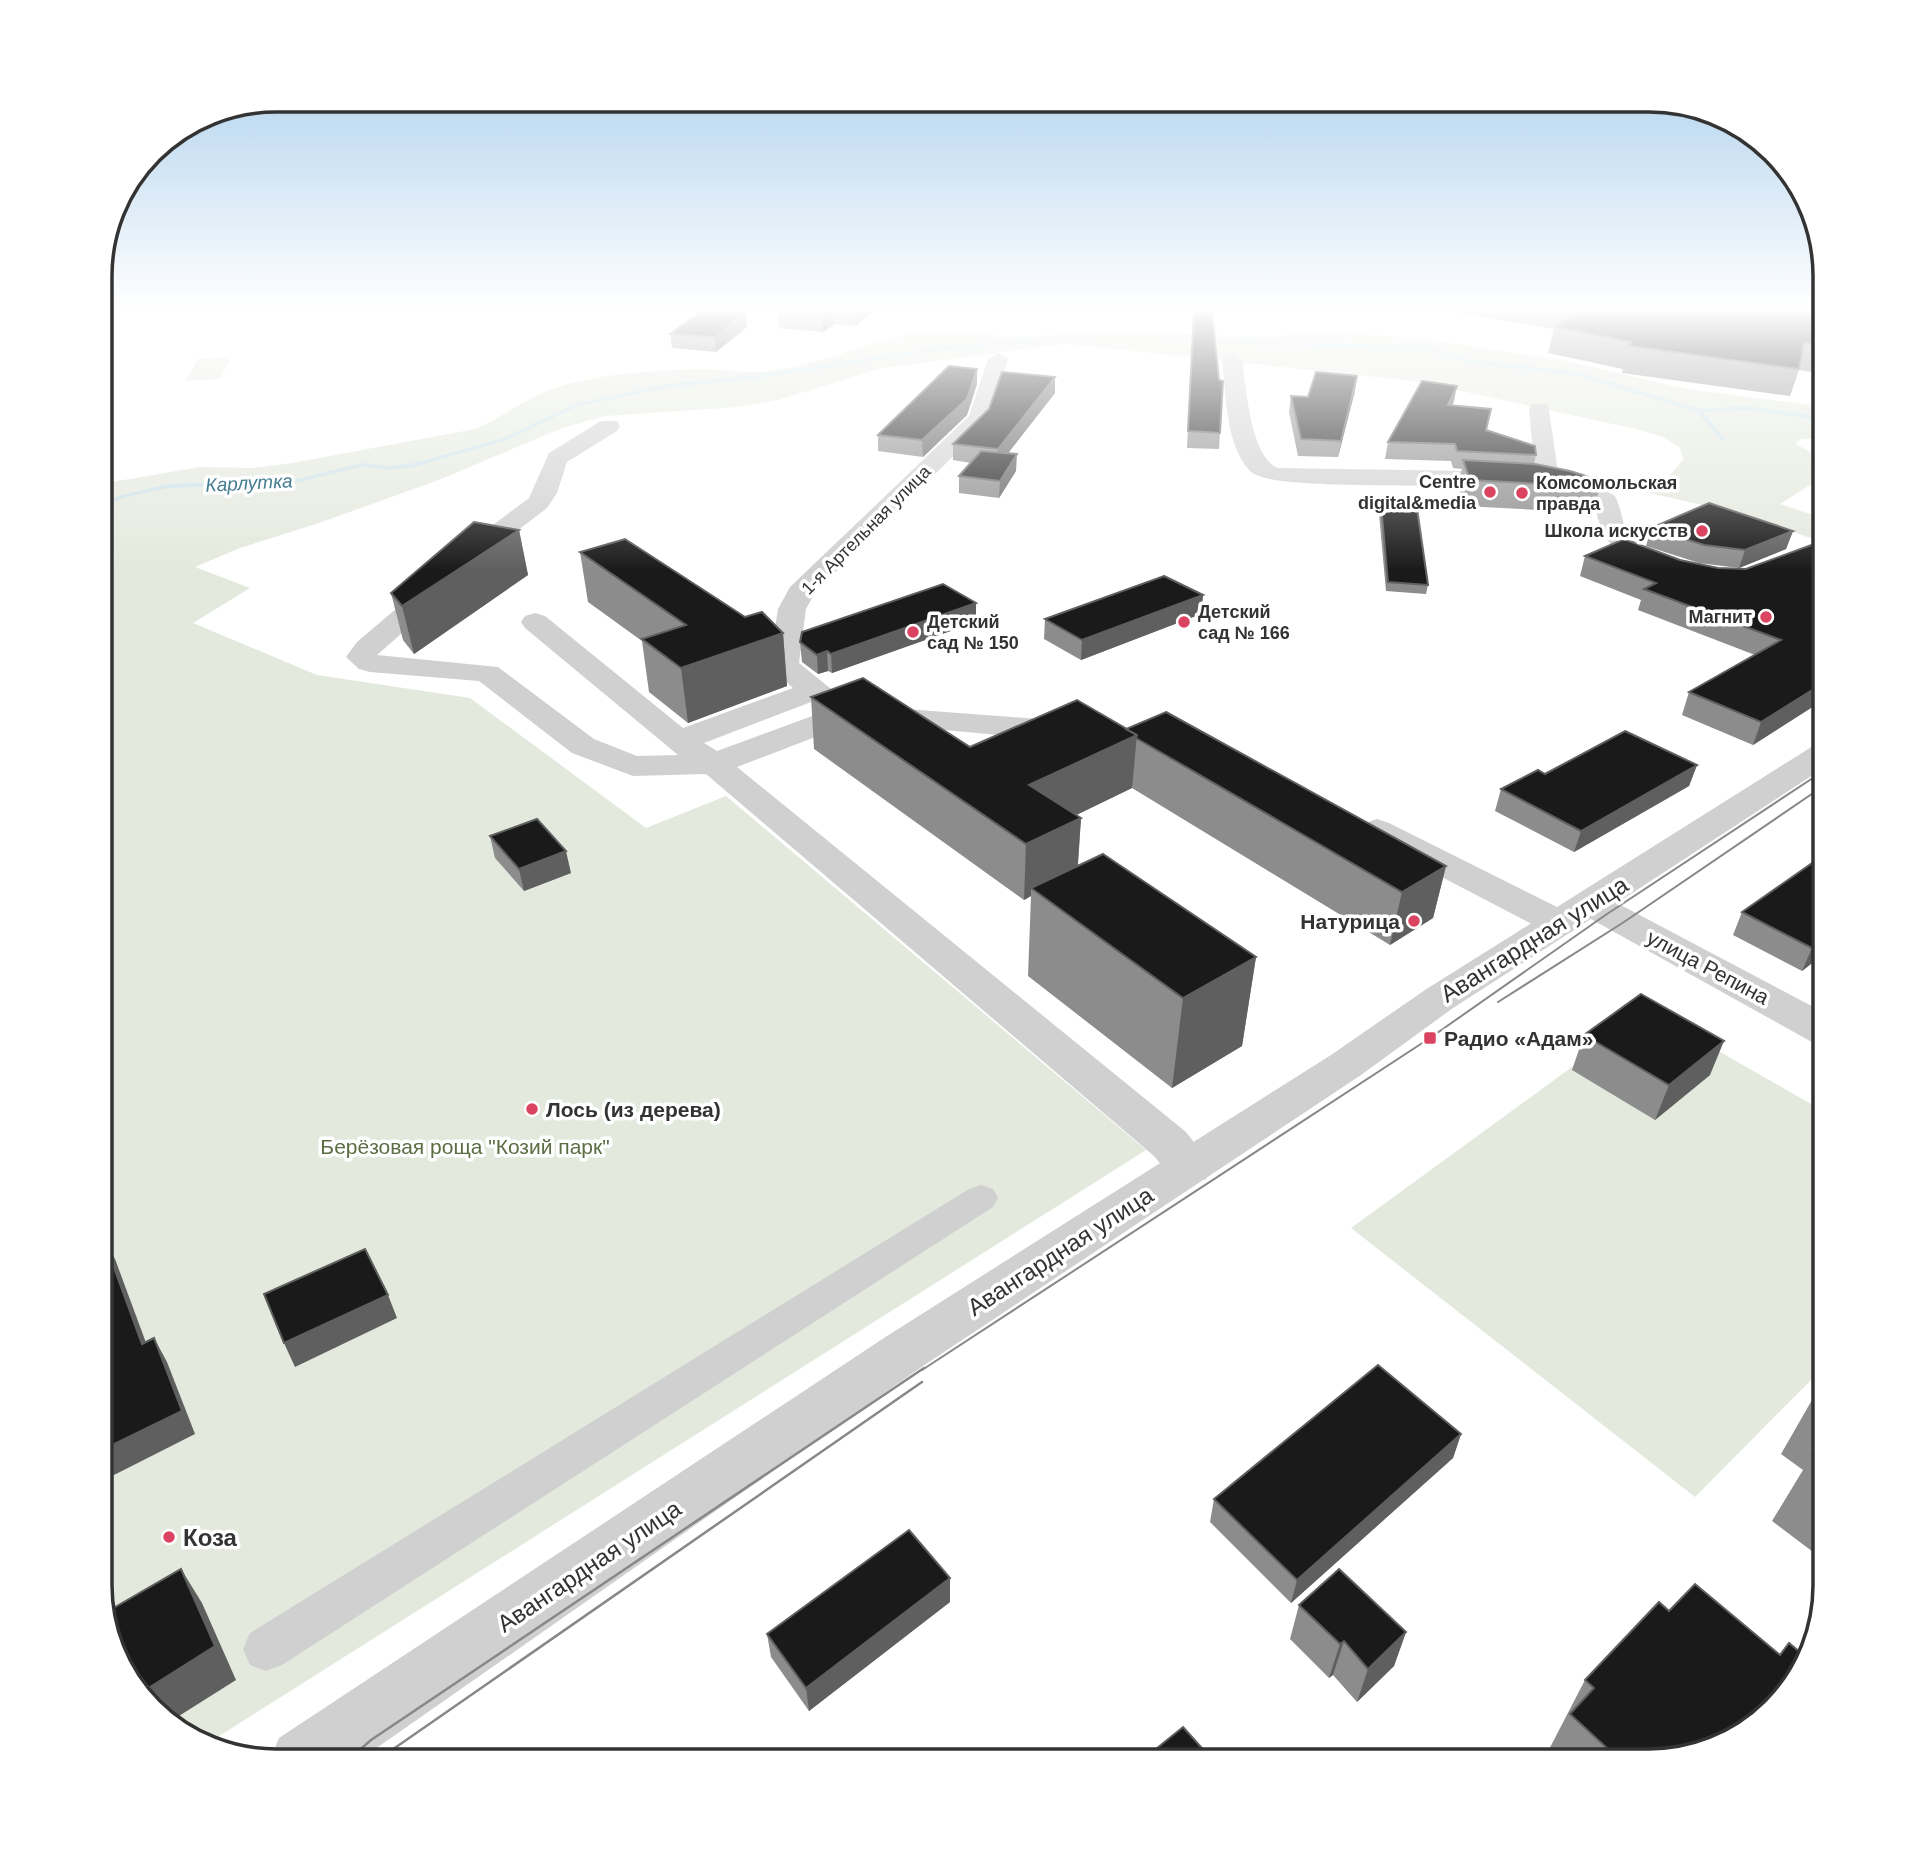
<svg xmlns="http://www.w3.org/2000/svg" width="1925" height="1861" viewBox="0 0 1925 1861" font-family="Arial,sans-serif">
	<style>
		.green { fill: #e4e9dd }
		.lines { fill: none; stroke-linecap: round; stroke-linejoin: round }
		.stream { fill: #cbe1e8; fill-rule: evenodd }
		.pedestrian { fill: #d0d0d0; fill-rule: evenodd }
		.minor { fill: #d0d0d0; fill-rule: evenodd }
		.tertiary { fill: #d0d0d0; fill-rule: evenodd }
		.tram-far1 { stroke: #888; stroke-width: 2 }
		.tram { stroke: #888; stroke-width: 2.5 }
		.wall { fill: #8c8c8c }
		.shaded-wall { fill: #5f5f5f }
		.building { fill: #1a1a1a; stroke: #5f5f5f; stroke-width: 2 }
		.poi-dot { fill: #db4461; stroke: #fff; stroke-width: 2.5 }
		.labels { text-anchor: middle; dominant-baseline: central; stroke-width: 7; stroke-linejoin: round; paint-order: stroke }
		.far-poi-label { font-size: 18px; font-weight: bold; fill: #333; stroke: #fff; text-anchor: end }
		.far-street-label { font-size: 18px; fill: #333; stroke: #fff }
		.far-water-label { font-size: 19px; font-style: italic; fill: #457d91; stroke: #fff }
		.poi-label { font-size: 21px; font-weight: bold; fill: #333; stroke: #fff; text-anchor: start }
		.street-label { font-size: 21px; fill: #333; stroke: #fff }
		.park-label { font-size: 21px; fill: #5b6d42; stroke: #fff }
		.near-street-label { font-size: 24px; fill: #333; stroke: #fff }
		.near-poi-label { font-size: 24px; font-weight: bold; fill: #333; stroke: #fff; text-anchor: start }
		.rim { fill: none; stroke: #333; stroke-width: 3.5 }
	</style>
	<rect width="100%" height="100%" fill="#fff"/>
	<!-- green -->
	<g class="green">
		<path d="M936,330l84,7 92,-6 155,6 50,-5 94,5 151,23 125,29 138,18v32h-24l-5,5 16,9 13,2v26l-15,4 -30,19 45,15v19l-6,3 -77,-27 -110,-25c25,-4 36,-8 51,-30l-3,-11 -17,-11 -27,-8 -221,-48 -349,-37 -184,24 -104,32 -41,7 -132,9 -43,12 -121,51 -122,44 -79,25 -45,19 55,21 -57,35 124,52 153,23 176,130 80,-32 420,354 -941,595 -61,-43 -31,-50 -13,-66v-1102l100,-17 53,1 39,-5 183,-34c28,-12 51,-31 80,-41 42,-14 103,-18 147,-19 23,0 47,5 69,2 58,-8 107,-35 165,-41z"/>
		<polygon points="231,357 220,379 185,381 198,359"/>
		<polygon points="1649,1011 1825,1112 1825,1366 1695,1497 1351,1228"/>
	</g>
	<g class="lines">
		<!-- stream -->
		<g class="stream">
			<polygon points="1095,334 1097,337 939,351 754,379 666,388 579,406 507,440 415,467 391,470 362,467 292,484 167,488 123,498 100,507 100,503 119,496 167,484 292,480 362,463 391,466 414,463 503,438 575,404 666,384 754,375 939,347"/>
			<polygon points="1166,336 1293,343 1423,345 1473,360 1579,372 1699,409 1748,406 1825,417 1825,421 1748,410 1703,412 1725,439 1722,441 1697,412 1578,376 1472,364 1423,349 1293,347 1168,339"/>
		</g>
		<!-- pedestrian -->
		<polygon class="pedestrian" points="981,1185 993,1189 998,1198 993,1207 282,1665 266,1671 250,1665 243,1649 250,1633 969,1189"/>
		<!-- minor -->
		<g class="minor">
			<path d="M1232,352l10,6c4,28 8,99 36,110l191,3 66,4 -6,-66 3,-5h16l11,74 33,7 22,10c9,13 7,35 20,46 12,11 35,10 44,23l-4,6c-12,3 -20,-1 -32,-5 -32,-11 -40,-30 -48,-61 -69,-32 -318,-6 -344,-33 -25,-26 -24,-79 -28,-113z"/>
			<path d="M998,353l10,6 -21,64 -171,168 -10,18 -7,54 63,51 -5,7 -120,46 449,365 27,35 -7,12c-29,9 -34,-2 -52,-23l-448,-382 -73,2 -61,-23 -93,-72 -109,-9 -11,-3 -13,-12 11,-15 107,-91 14,-15 51,-38 20,-45 52,-32h16l3,5 -3,5 -50,31 -10,31 -10,15 -51,39 -14,16 -105,92 121,12 96,72 43,17 41,-1 -153,-127 -4,-6 4,-6 10,-3 10,3 138,112 110,-40 -24,-22 9,-57 12,-22 179,-171 19,-57zM811,702l12,10 -106,39 -13,-8z"/>
			<polygon points="879,707 1066,721 1077,724 1082,731 1077,738 1066,741 868,723 863,716 868,709"/>
			<polygon points="1377,819 1389,823 1573,915 1578,923 1573,931 1559,935 1545,931 1365,837 1359,830 1365,823"/>
		</g>
		<!-- tertiary -->
		<polygon class="tertiary" points="1825,743 1825,767 1617,903 1825,1013 1825,1045 1810,1041 1591,919 1453,1008 1361,1075 923,1366 358,1761 270,1760 279,1738 887,1336 1331,1055 1425,990 1813,746"/>
		<!-- tram-far1 -->
		<g class="tram-far1">
			<polyline points="1498,1002 1624,922 1825,785"/>
			<polyline points="922,1370 1430,1038 1607,914 1825,770"/>
		</g>
		<!-- tram -->
		<g class="tram">
			<polyline points="347,1761 371,1740 924,1368"/>
			<polyline points="376,1761 922,1382"/>
		</g>
	</g>
	<!-- wall -->
	<g class="wall">
		<polygon points="778,311 875,311 855,326 835,324 823,332 779,328"/>
		<polygon points="1194,311 1220,433 1219,449 1187,448"/>
		<polygon points="1447,311 1825,311 1825,374 1799,370 1790,396 1622,373 1623,369 1548,353 1554,329"/>
		<polygon points="746,312 747,327 716,352 672,348 670,334"/>
		<polygon points="977,369 977,384 967,415 923,457 878,451 878,435"/>
		<polygon points="1357,376 1355,391 1338,457 1298,456 1289,412 1291,396 1308,397"/>
		<polygon points="1055,377 1055,393 1008,453 1016,471 999,498 959,493 959,476 971,463 953,460 953,444"/>
		<polygon points="1454,401 1452,405 1486,430 1536,455 1534,464 1600,487 1593,513 1464,506 1458,485 1462,469 1453,468 1451,461 1385,459 1388,442"/>
		<polygon points="1381,505 1428,585 1426,594 1386,591 1379,514"/>
		<polygon points="1651,528 1793,531 1786,549 1739,568 1699,563 1646,546"/>
		<polygon points="519,530 528,575 414,654 403,640 391,593"/>
		<polygon points="580,552 783,633 787,686 688,723 649,692 642,641 588,602"/>
		<polygon points="1585,556 1680,560 1718,568 1746,569 1825,699 1753,745 1682,715 1689,692 1755,655 1638,610 1641,600 1580,576"/>
		<polygon points="1203,595 1201,614 1081,660 1044,639 1045,619"/>
		<polygon points="976,603 976,622 832,673 828,671 818,674 802,662 800,642"/>
		<polygon points="811,697 970,747 1126,729 1446,866 1433,918 1390,945 1132,788 1076,815 1081,818 1078,866 1256,957 1242,1046 1172,1088 1028,976 1031,896 1024,900 814,749"/>
		<polygon points="1697,765 1689,786 1574,852 1495,811 1501,789 1545,774"/>
		<polygon points="490,836 571,873 524,891 495,858"/>
		<polygon points="1825,862 1825,953 1802,971 1733,935 1742,912"/>
		<polygon points="1584,1035 1710,1075 1655,1120 1572,1070"/>
		<polygon points="1825,1381 1825,1561 1772,1521 1803,1470 1781,1454 1820,1386"/>
		<polygon points="1461,1434 1453,1458 1291,1603 1210,1522 1214,1499"/>
		<polygon points="950,1578 950,1602 809,1711 771,1657 767,1634"/>
		<polygon points="1299,1605 1406,1632 1394,1666 1357,1702 1333,1675 1329,1678 1290,1639"/>
		<polygon points="1669,1611 1780,1655 1650,1761 1543,1761 1585,1680"/>
	</g>
	<!-- shaded-wall -->
	<g class="shaded-wall">
		<polygon points="822,311 834,311 835,324 823,332"/>
		<polygon points="854,311 875,311 855,326"/>
		<polygon points="746,312 747,327 716,352 715,337"/>
		<polygon points="977,369 977,384 967,415 923,457 922,440"/>
		<polygon points="1357,376 1355,391 1338,457 1341,441"/>
		<polygon points="1055,377 1055,393 998,466 998,449"/>
		<polygon points="1457,386 1454,401 1445,421 1448,405"/>
		<polygon points="1017,454 1016,471 999,498 1000,481"/>
		<polygon points="519,530 528,575 414,654 402,606"/>
		<polygon points="1793,531 1786,549 1739,568 1745,550"/>
		<polygon points="1203,595 1201,614 1081,660 1082,640"/>
		<polygon points="976,603 976,622 832,673 831,654"/>
		<polygon points="783,633 787,686 688,723 681,668"/>
		<polygon points="827,651 828,671 818,674 817,655"/>
		<polygon points="1825,682 1825,699 1753,745 1761,722"/>
		<polygon points="1137,735 1132,788 1027,839 1029,785"/>
		<polygon points="1697,765 1689,786 1574,852 1581,831"/>
		<polygon points="1081,818 1077,874 1031,888 1031,896 1024,900 1026,844"/>
		<polygon points="566,851 571,873 524,891 519,869"/>
		<polygon points="1446,866 1433,918 1390,945 1402,892"/>
		<polygon points="1825,938 1825,953 1802,971 1812,948"/>
		<polygon points="1256,957 1242,1046 1172,1088 1183,998"/>
		<polygon points="1724,1041 1710,1075 1655,1120 1669,1085"/>
		<polygon points="102,1235 115,1259 155,1367 142,1344"/>
		<polygon points="388,1295 397,1318 295,1367 284,1343"/>
		<polygon points="154,1338 167,1362 195,1434 114,1475 100,1451"/>
		<polygon points="1461,1434 1453,1458 1291,1603 1297,1580"/>
		<polygon points="181,1569 202,1603 236,1680 171,1721 144,1702 139,1694"/>
		<polygon points="950,1578 950,1602 809,1711 806,1688"/>
		<polygon points="1406,1632 1394,1666 1357,1702 1368,1669"/>
		<polygon points="1344,1641 1333,1675 1329,1678 1340,1644"/>
	</g>
	<!-- building -->
	<g class="building">
		<polygon points="701,311 726,311 746,312 715,337 670,334"/>
		<polygon points="1194,311 1212,311 1219,380 1223,381 1220,433 1188,431"/>
		<polygon points="1576,311 1825,311 1825,346 1804,343 1799,369 1629,346 1631,342 1554,327"/>
		<polygon points="949,366 977,369 967,399 922,440 878,435"/>
		<polygon points="1002,372 1055,377 998,449 953,444 989,409"/>
		<polygon points="1316,372 1357,376 1341,441 1301,439 1291,396 1308,397"/>
		<polygon points="1422,381 1457,386 1448,405 1491,409 1486,430 1535,446 1536,455 1457,451 1455,444 1388,442"/>
		<polygon points="981,451 1017,454 1000,481 959,476"/>
		<polygon points="1463,460 1535,464 1570,471 1599,480 1600,487 1470,480"/>
		<polygon points="1709,503 1793,531 1745,550 1704,545 1651,528"/>
		<polygon points="1381,505 1417,508 1428,585 1388,582"/>
		<polygon points="474,522 519,530 402,606 391,593"/>
		<polygon points="625,539 745,617 762,612 783,633 681,668 642,639 686,625 580,552"/>
		<polygon points="1624,539 1680,560 1718,568 1746,569 1825,540 1825,682 1761,722 1689,692 1781,640 1644,589 1656,583 1585,556"/>
		<polygon points="1164,576 1203,595 1082,640 1045,619"/>
		<polygon points="943,584 976,603 831,654 827,651 817,655 800,642 802,632"/>
		<polygon points="863,678 970,747 1077,700 1137,735 1029,785 1081,818 1026,844 811,697"/>
		<polygon points="1166,712 1446,866 1402,892 1136,738 1137,735 1126,729"/>
		<polygon points="1625,731 1697,765 1581,831 1501,789 1538,770 1545,774"/>
		<polygon points="537,819 566,851 519,869 490,836"/>
		<polygon points="1103,854 1256,957 1183,998 1031,888"/>
		<polygon points="1818,859 1825,862 1825,938 1812,948 1742,912"/>
		<polygon points="1641,994 1724,1041 1669,1085 1584,1035"/>
		<polygon points="102,1235 142,1344 154,1338 182,1411 100,1451 100,1236"/>
		<polygon points="365,1249 388,1295 284,1343 264,1294"/>
		<polygon points="1378,1365 1461,1434 1297,1580 1214,1499"/>
		<polygon points="1825,1381 1825,1390 1820,1386"/>
		<polygon points="1825,1441 1825,1463 1812,1454"/>
		<polygon points="909,1530 950,1578 806,1688 767,1634"/>
		<polygon points="181,1569 215,1646 139,1694 113,1652 105,1613"/>
		<polygon points="1339,1569 1406,1632 1368,1669 1344,1641 1340,1644 1299,1605"/>
		<polygon points="1695,1584 1780,1655 1789,1643 1808,1659 1766,1717 1716,1748 1650,1761 1621,1761 1570,1714 1594,1688 1585,1680 1659,1602 1669,1611"/>
		<polygon points="1183,1727 1210,1757 1204,1761 1141,1761"/>
		<polygon points="609,1750 615,1761 593,1761"/>
	</g>
	<!-- sky -->
	<linearGradient id="sky" x2="0" y2="1"><stop stop-color="#9cc6e8"/><stop offset="0.54" stop-color="#fff"/><stop offset="1" stop-color="#fff" stop-opacity="0"/></linearGradient>
	<rect width="1925" height="571" fill="url(#sky)"/>
	<!-- markers -->
	<g class="poi-dot">
		<circle cx="1490" cy="492" r="7"/>
		<circle cx="1522" cy="493" r="7"/>
		<circle cx="1702" cy="531" r="7"/>
		<circle cx="1766" cy="617" r="7"/>
		<circle cx="1184" cy="622" r="7"/>
		<circle cx="913" cy="632" r="7"/>
		<circle cx="1414" cy="921" r="7"/>
		<rect x="1423" y="1031" width="14" height="14" rx="3.5"/>
		<circle cx="532" cy="1109" r="7"/>
		<circle cx="169" cy="1537" r="7"/>
	</g>
	<g class="labels">
		<!-- far-poi labels -->
		<g class="far-poi-label">
			<text x="1476" y="482">Centre<tspan x="1476" dy="21">digital&amp;media</tspan></text>
			<text x="1536" y="483" text-anchor="start">Комсомольская<tspan x="1536" dy="21">правда</tspan></text>
			<text x="1688" y="531">Школа искусств</text>
			<text x="1198" y="612" text-anchor="start">Детский<tspan x="1198" dy="21">сад № 166</tspan></text>
			<text x="1752" y="617">Магнит</text>
			<text x="927" y="622" text-anchor="start">Детский<tspan x="927" dy="21">сад № 150</tspan></text>
		</g>
		<!-- far-street labels -->
		<g class="far-street-label">
			<text transform="translate(866 530) rotate(-45)">1-я Артельная улица</text>
		</g>
		<!-- far-water labels -->
		<g class="far-water-label">
			<text transform="translate(249 483) rotate(-3)">Карлутка</text>
		</g>
		<!-- poi labels -->
		<g class="poi-label">
			<text x="1400" y="921" text-anchor="end">Натурица</text>
			<text x="1444" y="1038">Радио «Адам»</text>
			<text x="546" y="1109">Лось (из дерева)</text>
		</g>
		<!-- street labels -->
		<g class="street-label">
			<text transform="translate(1708 967) rotate(28)">улица Репина</text>
		</g>
		<!-- park labels -->
		<g class="park-label">
			<text x="465" y="1146">Берёзовая роща "Козий парк"</text>
		</g>
		<!-- near-street labels -->
		<g class="near-street-label">
			<text transform="translate(1534 939) rotate(-32)">Авангардная улица</text>
			<text transform="translate(1060 1251) rotate(-33)">Авангардная улица</text>
			<text transform="translate(589 1566) rotate(-34)">Авангардная улица</text>
		</g>
		<!-- near-poi labels -->
		<g class="near-poi-label">
			<text x="183" y="1537">Коза</text>
		</g>
	</g>
	<!-- crop -->
	<path d="M0 0H1925V1861H0ZM276 112H1649A164 164 0 0 1 1813 276V1585A164 164 0 0 1 1649 1749H276A164 164 0 0 1 112 1585V276A164 164 0 0 1 276 112Z" fill="#fff" fill-rule="evenodd"/>
	<path class="rim" d="M276 112H1649A164 164 0 0 1 1813 276V1585A164 164 0 0 1 1649 1749H276A164 164 0 0 1 112 1585V276A164 164 0 0 1 276 112Z"/>
</svg>
